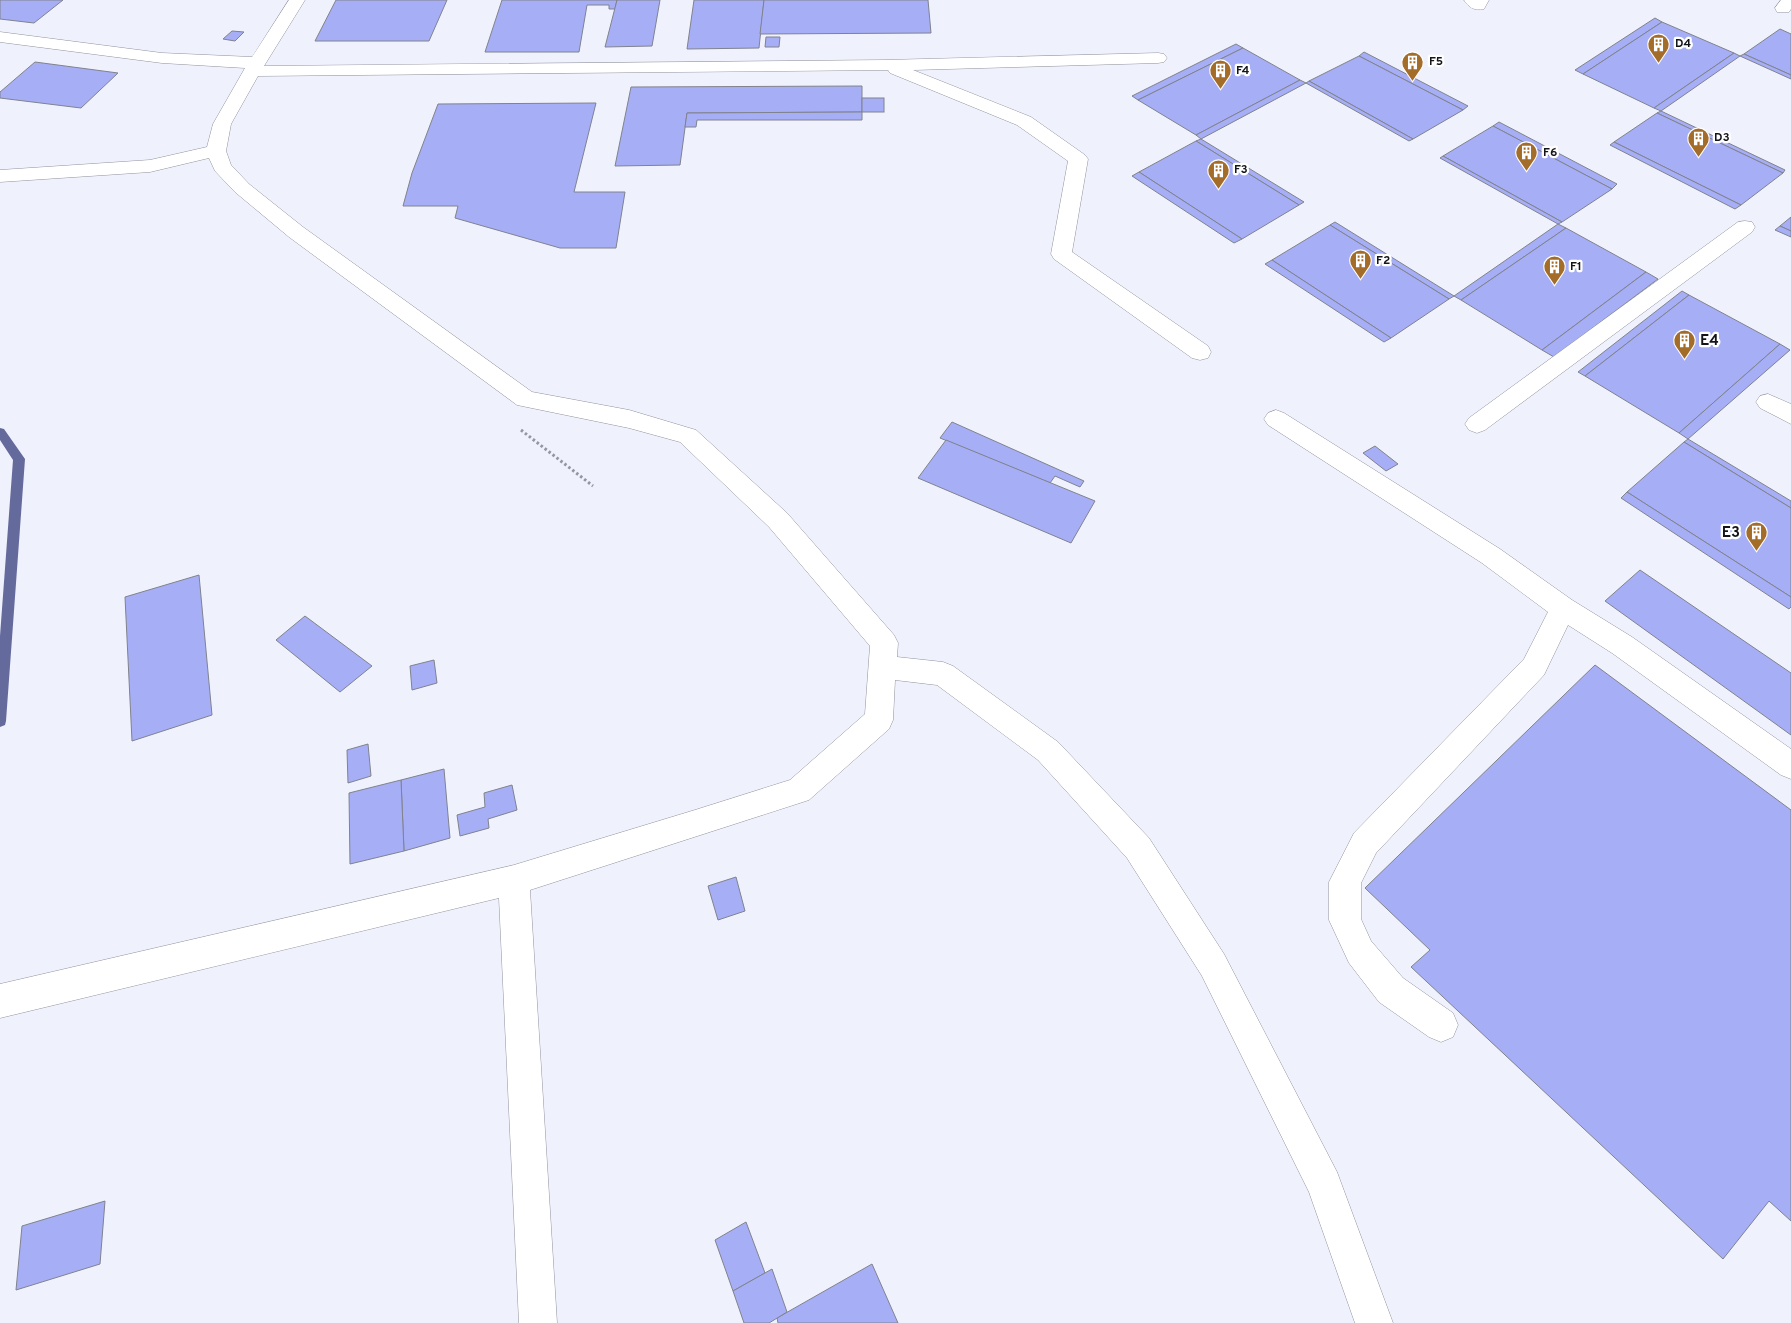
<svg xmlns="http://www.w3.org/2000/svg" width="1791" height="1323" viewBox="0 0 1791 1323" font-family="Overpass,sans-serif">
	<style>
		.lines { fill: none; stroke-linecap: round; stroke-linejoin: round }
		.stream { fill: #646a9c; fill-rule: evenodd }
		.building { fill: #a6aff6; stroke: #80828d }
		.minor-casing { stroke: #91939d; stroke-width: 1 }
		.path { stroke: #95969f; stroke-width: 3; stroke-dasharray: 2.5 2.5; stroke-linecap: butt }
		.minor { fill: #fff; fill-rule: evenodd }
		.labels { text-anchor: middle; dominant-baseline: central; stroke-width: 4.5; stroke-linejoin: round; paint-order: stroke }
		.far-poi-label { font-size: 12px; font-weight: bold; fill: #141519; stroke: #fff; text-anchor: start }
		.poi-label { font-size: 15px; font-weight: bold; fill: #141519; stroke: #fff; text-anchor: start }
	</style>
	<rect width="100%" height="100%" fill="#eff1fd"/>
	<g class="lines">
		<!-- stream -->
		<polygon class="stream" points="0,428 4,429 25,459 6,721 5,725 0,727 0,636 13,460 0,440"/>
	</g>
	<!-- building -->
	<g class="building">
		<polygon points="0,0 63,0 34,23 0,19"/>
		<polygon points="336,0 447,0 429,41 315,41"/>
		<polygon points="502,0 617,0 615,9 609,9 609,5 587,5 579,52 485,52"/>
		<polygon points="617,0 660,0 652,46 605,47"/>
		<polygon points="694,0 764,0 759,48 687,49"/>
		<polygon points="764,0 928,0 931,33 760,34"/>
		<polygon points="1655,18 1662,22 1583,74 1575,70"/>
		<polygon points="1662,22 1734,53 1654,108 1583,74"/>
		<polygon points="1780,29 1791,34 1791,75 1744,54"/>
		<polygon points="232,31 244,32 235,41 223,39"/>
		<polygon points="766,37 780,37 779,47 765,47"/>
		<polygon points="1236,44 1243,48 1138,100 1132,96"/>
		<polygon points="1243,48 1300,80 1196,135 1138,100"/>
		<polygon points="1364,52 1468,106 1463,110 1359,56"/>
		<polygon points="1734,53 1740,56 1661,111 1654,108"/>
		<polygon points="1744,54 1791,75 1791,79 1740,56"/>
		<polygon points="1359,56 1463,110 1413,139 1309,81"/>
		<polygon points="35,62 118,73 81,108 0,98 0,92"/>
		<polygon points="1300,80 1306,83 1201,139 1196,135"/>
		<polygon points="1309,81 1413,139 1409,141 1306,83"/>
		<polygon points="862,86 862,112 687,113 680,165 615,166 631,87"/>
		<rect x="862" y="98" width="22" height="14"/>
		<polygon points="596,103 574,192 625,192 616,248 560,248 455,218 458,206 403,206 412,173 438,104"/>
		<polygon points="1661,111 1785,170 1783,173 1657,113"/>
		<polygon points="862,112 862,120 697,120 696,127 685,127 687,113"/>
		<polygon points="1657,113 1783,173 1741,205 1614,142"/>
		<polygon points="1499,122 1617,184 1612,189 1493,126"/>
		<polygon points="1493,126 1612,189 1562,222 1443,156"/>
		<polygon points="1201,139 1304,202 1299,205 1196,141"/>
		<polygon points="1196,141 1299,205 1242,239 1139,172"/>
		<polygon points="1614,142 1741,205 1735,209 1610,145"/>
		<polygon points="1443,156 1562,222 1558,224 1440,158"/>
		<polygon points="1139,172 1242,239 1234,243 1132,176"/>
		<polygon points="1791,217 1791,231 1780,226"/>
		<polygon points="1335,222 1454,296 1449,299 1330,225"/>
		<polygon points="1558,224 1566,228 1461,300 1454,296"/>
		<polygon points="1330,225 1449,299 1391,338 1272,260"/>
		<polygon points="1780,226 1791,231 1791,237 1775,230"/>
		<polygon points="1566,228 1646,272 1542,350 1461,300"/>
		<polygon points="1272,260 1391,338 1384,342 1265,264"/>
		<polygon points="1646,272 1658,279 1554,357 1542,350"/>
		<polygon points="1682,291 1689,295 1585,376 1578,372"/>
		<polygon points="1689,295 1780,344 1679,433 1585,376"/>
		<polygon points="1780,344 1790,350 1688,439 1679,433"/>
		<polygon points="952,422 1084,481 1080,487 1055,476 1050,483 940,438"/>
		<polygon points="1688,439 1791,501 1791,508 1684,442"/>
		<polygon points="946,440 1095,501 1071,543 918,478"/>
		<polygon points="1684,442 1791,508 1791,597 1627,492"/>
		<polygon points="1375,446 1398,464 1386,471 1363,453"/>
		<polygon points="1627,492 1791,597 1791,607 1789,609 1621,498"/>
		<polygon points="1640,570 1791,673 1791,735 1605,601"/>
		<polygon points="199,575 212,715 132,741 125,597"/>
		<polygon points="305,616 372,666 340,692 276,640"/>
		<polygon points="434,660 437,683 412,690 410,666"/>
		<polygon points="1595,665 1791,810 1791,1221 1769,1201 1723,1259 1411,967 1430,950 1365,888"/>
		<polygon points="368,744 371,776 348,783 347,750"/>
		<polygon points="444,769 450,838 404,851 401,780"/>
		<polygon points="401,780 404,851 350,864 349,793"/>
		<polygon points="512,785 517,810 488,819 489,828 460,836 457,815 485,807 484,793"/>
		<polygon points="736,877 745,911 718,920 708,886"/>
		<polygon points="105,1201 100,1264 16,1290 22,1226"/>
		<polygon points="746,1222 765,1273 733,1291 715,1240"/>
		<polygon points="872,1264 898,1323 778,1323 777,1318"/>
		<polygon points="772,1269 787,1312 769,1323 744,1323 733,1291"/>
	</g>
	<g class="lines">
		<defs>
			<g id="minor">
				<polygon points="289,0 305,0 264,66 885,60 1158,53 1164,54 1167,58 1164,62 1158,63 913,70 1031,117 1085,155 1088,159 1072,252 1208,346 1211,352 1208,358 1200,360 1192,358 1054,259 1051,254 1068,161 1017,125 890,73 888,70 258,76 231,124 226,151 231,165 249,184 303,227 532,392 629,410 696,430 787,513 894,635 898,643 897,657 943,662 953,666 1058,742 1149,838 1224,954 1337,1172 1393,1323 1355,1323 1309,1192 1202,976 1127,858 1038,760 937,685 895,680 893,720 889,729 809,800 530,890 557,1323 519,1323 499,898 0,1018 0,984 514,865 695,810 790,780 865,714 870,646 769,527 680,442 629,428 517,405 289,237 235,192 215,171 209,158 150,172 0,182 0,170 150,160 207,147 213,124 245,68 162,63 0,42 0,32 162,53 252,57"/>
				<path d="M1464,0h25l-5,9c-9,2 -15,-1 -20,-9z"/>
				<polygon points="1781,0 1791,0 1791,9 1789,12 1777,12 1775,8"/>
				<polygon points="1745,221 1752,222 1755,227 1752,232 1485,430 1477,433 1469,430 1465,424 1469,418 1738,222"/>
				<polygon points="1768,394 1791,404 1791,424 1760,408 1756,402 1760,396"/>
				<polygon points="1276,410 1284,413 1500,549 1572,600 1632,637 1791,749 1791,779 1781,775 1612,653 1568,625 1544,675 1376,853 1361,883 1361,919 1371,941 1403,978 1453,1013 1458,1025 1453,1037 1441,1042 1429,1037 1379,1002 1349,963 1329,920 1329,882 1354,833 1524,659 1548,612 1482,563 1268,425 1264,419 1268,413"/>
			</g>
		</defs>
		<!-- minor casing -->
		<use href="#minor" class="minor-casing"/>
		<!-- path -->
		<polyline class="path" points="521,430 593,486"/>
		<!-- minor -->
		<use href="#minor" class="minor"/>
	</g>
	<!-- icons -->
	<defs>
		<symbol id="building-pin" viewBox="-11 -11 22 30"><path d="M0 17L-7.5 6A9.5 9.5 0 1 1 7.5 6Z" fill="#a36c28" stroke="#fff"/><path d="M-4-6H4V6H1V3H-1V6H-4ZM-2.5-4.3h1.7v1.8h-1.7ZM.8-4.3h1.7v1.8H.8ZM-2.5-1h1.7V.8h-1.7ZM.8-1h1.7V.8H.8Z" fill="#fff"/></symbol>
	</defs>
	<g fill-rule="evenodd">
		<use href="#building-pin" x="1646" y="32" width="25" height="34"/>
		<use href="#building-pin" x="1400" y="50" width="25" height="34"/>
		<use href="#building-pin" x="1208" y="58" width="25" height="34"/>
		<use href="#building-pin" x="1686" y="126" width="25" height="34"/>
		<use href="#building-pin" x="1514" y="140" width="25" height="34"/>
		<use href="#building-pin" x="1206" y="158" width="25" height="34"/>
		<use href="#building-pin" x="1348" y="248" width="25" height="34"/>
		<use href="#building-pin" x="1542" y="254" width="25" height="34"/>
		<use href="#building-pin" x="1672" y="328" width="25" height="34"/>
		<use href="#building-pin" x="1744" y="520" width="25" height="34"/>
	</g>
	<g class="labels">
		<!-- far-poi labels -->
		<g class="far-poi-label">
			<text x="1675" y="44">D4</text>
			<text x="1429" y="62">F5</text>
			<text x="1236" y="71">F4</text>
			<text x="1714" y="138">D3</text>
			<text x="1543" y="153">F6</text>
			<text x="1234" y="170">F3</text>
			<text x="1376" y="261">F2</text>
			<text x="1570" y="267">F1</text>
		</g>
		<!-- poi labels -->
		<g class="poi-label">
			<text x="1700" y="341">E4</text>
			<text x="1740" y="533" text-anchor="end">E3</text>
		</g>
	</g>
</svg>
